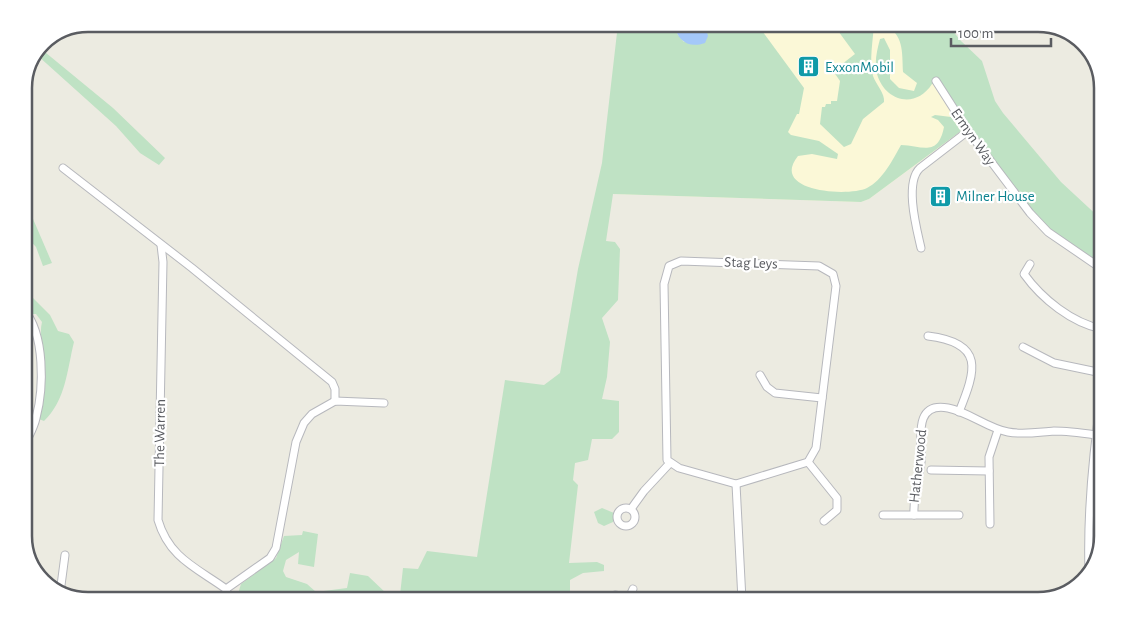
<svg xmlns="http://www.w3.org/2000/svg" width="1126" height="624" viewBox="0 0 1126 624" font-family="'Alegreya Sans',sans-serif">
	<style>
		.commercial { fill: #fbf8d7 }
		.green { fill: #bfe2c4 }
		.water { fill: #a4c8f9 }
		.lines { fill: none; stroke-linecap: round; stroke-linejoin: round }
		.street-casing { stroke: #b7b8bd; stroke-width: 9 }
		.street { stroke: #fff; stroke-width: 7 }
		.labels { text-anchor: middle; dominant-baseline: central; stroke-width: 4.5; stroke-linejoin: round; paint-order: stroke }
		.culture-label { font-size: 15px; fill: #0d838f; stroke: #fff; text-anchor: start }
		.street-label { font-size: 15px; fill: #5a5c61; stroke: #fff }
		.rim { fill: none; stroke: #5a5c61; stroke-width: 2.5 }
	</style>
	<rect width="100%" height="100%" fill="#ecebe1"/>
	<!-- commercial -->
	<polygon class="commercial" points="637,24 895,24 963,130 869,199 861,202 613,194"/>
	<!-- green -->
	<g class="green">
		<path d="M618,24h56l4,11 6,7 23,-15 -5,-3h55l47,64 -5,26h-2l-9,18 3,3 28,6 19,13 -1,5 -25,-5 -14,2c-29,36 50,41 69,32 16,-8 26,-29 34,-43 22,1 37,12 43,-18l-6,-7 -7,-3 4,-2 16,2 10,14 -92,68 -8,3 -248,-8 -7,47 9,1 5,7 -2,51 -16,18 8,24 -3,35 -5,22 17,2v31l-7,7h-20l-4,21 -13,3 -2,17 5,5 -9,78 28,-1 7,3v6l-21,2 -13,7v20h-128l-22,-3 -1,3h-183l5,-16 35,-26 8,-22 18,-1 1,-4 15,3 -4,33 -16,-3 1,-12 -13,8 -3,11 3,6 21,7 9,8 31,-4 3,-15 18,3 19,18 13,1 3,-27 15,1 9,-18 50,6 28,-177 39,5 16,-12 18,-104 24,-106z"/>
		<path d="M833,24h41c-1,17 -5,36 -1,52 3,9 12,17 11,26l-21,17 -12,25 -7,3 -24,-23 2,-17h3l1,-3h5v-3h6l3,-20 -11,-16 4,-2 4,5 18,-14z"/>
		<path d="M884,24h63l14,17 21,20 13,40 8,12 58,69 41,38v47l-61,-44 -74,-97 -26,-43 -9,1c-16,25 -47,18 -55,-10 -3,-11 0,-24 3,-35l4,-1 6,12v29l9,9 15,3 3,-8 -14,-11c-1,-21 1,-37 -19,-48z"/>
		<polygon points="40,48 113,108 165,158 159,165 140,153 116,126 37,55"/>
		<polygon points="24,198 52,263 43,266 36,247 24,234"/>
		<path d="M24,289l26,26 8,16 11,3 5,8c-7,28 -8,58 -30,79l-5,-2c4,-21 6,-41 5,-63 -1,-12 -5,-22 -2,-34l-6,-8h-5l-7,-7z"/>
		<polygon points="602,508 614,513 615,516 613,522 604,526 598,523 594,512"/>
	</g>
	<!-- water -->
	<path class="water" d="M674,24c15,0 31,-6 34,12l-3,7c-17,6 -28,-3 -31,-19z"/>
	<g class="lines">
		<defs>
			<g id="street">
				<polyline points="936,81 968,131 1030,213 1048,232 1102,269"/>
				<polyline points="63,168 192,268 332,382 335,389 335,401"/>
				<path d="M161,245l2,17 -5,258c11,38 39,48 68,69l2,11"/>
				<path d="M921,248c-4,-18 -17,-65 -1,-80l48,-37"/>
				<polygon points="681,261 819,266 833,274 836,286 816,448 808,462 736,484 679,468 667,460 664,284 669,266"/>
				<path d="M1030,264l-6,10c18,25 48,49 78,55"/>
				<path d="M24,310c21,24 20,78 12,108 -2,10 -8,19 -12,29"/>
				<path d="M928,336c57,7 48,34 31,76"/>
				<polyline points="1023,347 1054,363 1102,373"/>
				<polyline points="760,375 767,387 775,393 822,398"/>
				<polyline points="808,462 837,498 837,510 824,521"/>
				<polyline points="931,470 989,471"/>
				<polyline points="736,484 742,600"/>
				<circle cx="626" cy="517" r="9"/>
				<polyline points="631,509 644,491 670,463"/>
				<polyline points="883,515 959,515"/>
				<path d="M914,515c-1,-19 5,-35 7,-53 2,-18 -10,-61 27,-54 21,4 39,20 60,24 15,3 31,0 46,-1 14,0 28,2 42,4"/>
				<polyline points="990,524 989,457 998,430"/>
				<path d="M1089,572c-2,-61 4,-120 13,-180"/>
				<polyline points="226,589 270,558 276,548 296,442 304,423 312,414 335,401 384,403"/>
				<polyline points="60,593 65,555"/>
				<polyline points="615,595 629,598 633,589"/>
			</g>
		</defs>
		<!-- street casing -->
		<use href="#street" class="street-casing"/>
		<!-- street -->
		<use href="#street" class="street"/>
	</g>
	<!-- icons -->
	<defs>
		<symbol id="building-square" viewBox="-11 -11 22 22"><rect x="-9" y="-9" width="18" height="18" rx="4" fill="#0f9aa8" stroke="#fff"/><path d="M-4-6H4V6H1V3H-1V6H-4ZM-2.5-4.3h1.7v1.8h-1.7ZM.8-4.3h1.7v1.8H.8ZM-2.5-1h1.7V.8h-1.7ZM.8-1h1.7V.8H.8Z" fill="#fff"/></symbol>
	</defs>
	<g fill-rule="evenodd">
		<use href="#building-square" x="796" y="54" width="25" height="25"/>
		<use href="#building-square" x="928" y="184" width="25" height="25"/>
	</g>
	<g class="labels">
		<!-- culture labels -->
		<g class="culture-label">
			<text x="825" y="67">ExxonMobil</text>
			<text x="956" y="196">Milner House</text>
		</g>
		<!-- street labels -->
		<g class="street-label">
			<text transform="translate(973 137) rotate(55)">Ermyn Way</text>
			<text transform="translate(751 263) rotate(2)">Stag Leys</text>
			<text transform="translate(160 433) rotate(-89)">The Warren</text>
			<text transform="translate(918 466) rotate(-84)">Hatherwood</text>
		</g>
	</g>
	<!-- crop -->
	<path d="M0 0H1126V624H0ZM88 32H1038A56 56 0 0 1 1094 88V536A56 56 0 0 1 1038 592H88A56 56 0 0 1 32 536V88A56 56 0 0 1 88 32Z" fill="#fff" fill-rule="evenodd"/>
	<path class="rim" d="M88 32H1038A56 56 0 0 1 1094 88V536A56 56 0 0 1 1038 592H88A56 56 0 0 1 32 536V88A56 56 0 0 1 88 32Z"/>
	<!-- scale -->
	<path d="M951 38v8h100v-8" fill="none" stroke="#5a5c61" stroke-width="2.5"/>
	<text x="958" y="38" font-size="15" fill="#5a5c61" stroke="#ffffff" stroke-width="4" paint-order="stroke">100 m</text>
</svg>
